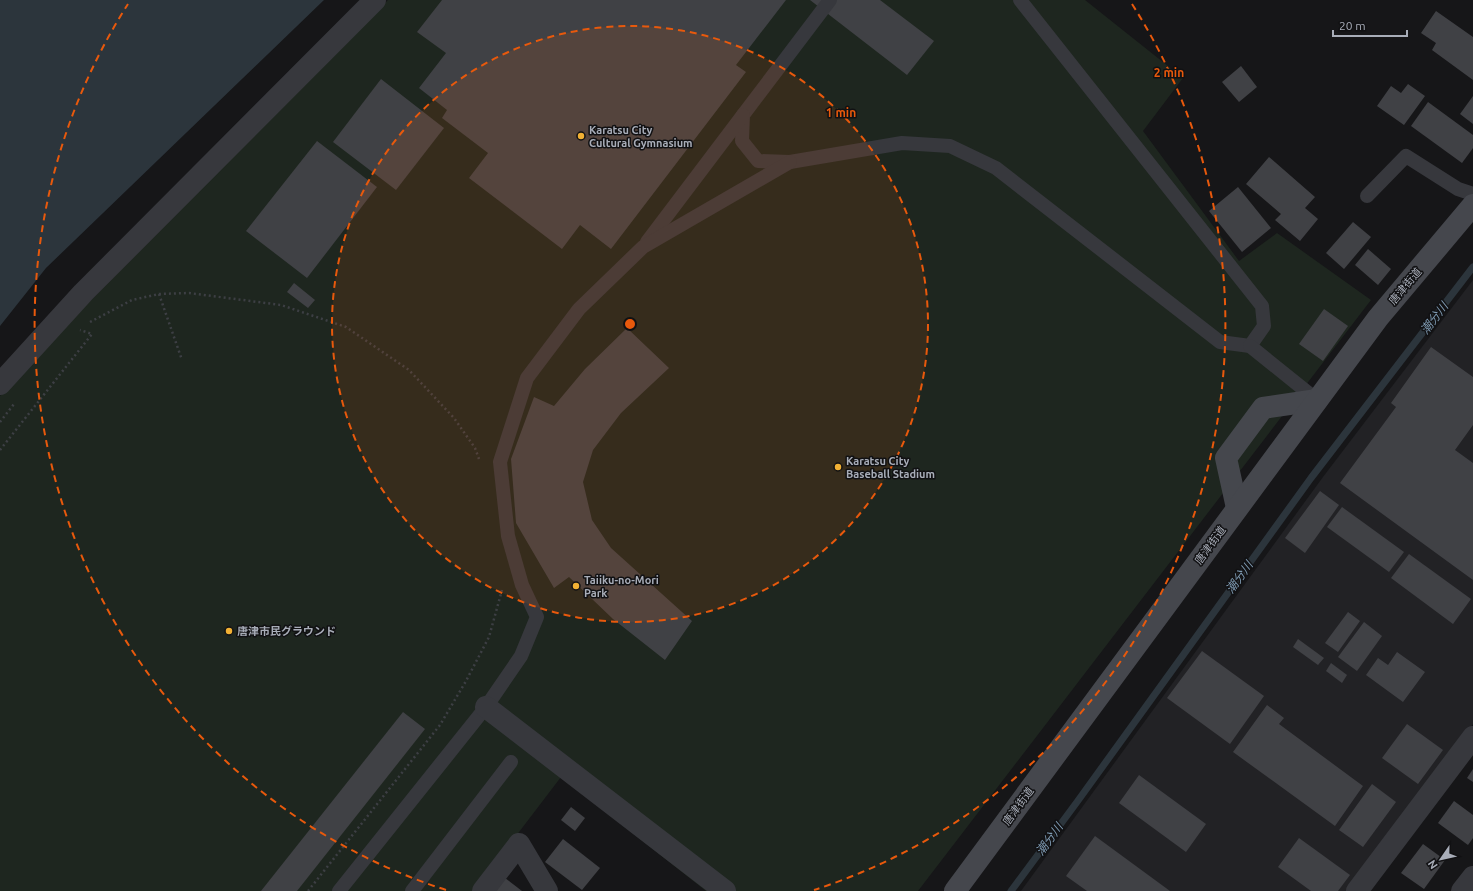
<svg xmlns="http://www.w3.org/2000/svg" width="1473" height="891" viewBox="0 0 1473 891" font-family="Ubuntu,'Noto Sans JP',sans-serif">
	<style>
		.built { fill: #222225 }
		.green { fill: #1e261f }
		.water { fill: #2c353c }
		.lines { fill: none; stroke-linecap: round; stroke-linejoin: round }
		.stream { stroke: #2c353c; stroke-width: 7 }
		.building { fill: #404145 }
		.path { stroke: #3d3f44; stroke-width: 2.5; stroke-dasharray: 2 3; stroke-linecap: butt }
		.lane { stroke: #37383d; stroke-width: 14 }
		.street { stroke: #37383d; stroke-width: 22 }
		.secondary { stroke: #45474d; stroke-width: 22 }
		.ring { fill: none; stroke: #e8590c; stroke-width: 2; stroke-dasharray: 7 5 }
		.poi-dot { fill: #f2b134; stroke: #111113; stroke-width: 1.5 }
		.labels { text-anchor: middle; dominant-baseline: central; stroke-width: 3; stroke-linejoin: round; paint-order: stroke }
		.poi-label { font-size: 11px; font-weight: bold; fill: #a8adb8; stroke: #111113; text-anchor: start }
		.street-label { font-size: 11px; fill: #a8adb8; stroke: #111113 }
		.water-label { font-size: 12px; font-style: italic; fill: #7f9bb3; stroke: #111113 }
		.centre { fill: #e8590c; stroke: #111113; stroke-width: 2 }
		.ring-label { font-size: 12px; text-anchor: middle; font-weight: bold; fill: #e8590c; stroke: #111113; stroke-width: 3; stroke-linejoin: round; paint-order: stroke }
	</style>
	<rect width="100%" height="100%" fill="#161618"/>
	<!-- built -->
	<polygon class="built" points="1473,280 1473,724 1346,891 1021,891 1323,477"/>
	<!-- green -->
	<polygon class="green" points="388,0 1085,0 1183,78 1143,131 1239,261 1277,233 1371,300 918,891 706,891 561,777 474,891 0,891 0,396 31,361"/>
	<!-- water -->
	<polygon class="water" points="0,0 324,0 46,268 0,326"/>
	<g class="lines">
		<!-- stream -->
		<polyline class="stream" points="1011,891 1077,802 1311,478 1473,267"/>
	</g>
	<!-- building -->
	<g class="building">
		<polygon points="442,0 786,0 736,65 746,72 611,249 580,225 562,249 469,178 488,153 442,118 447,110 419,88 446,53 417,32"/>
		<polygon points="810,0 880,0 934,41 907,75"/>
		<polygon points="1436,11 1473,37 1473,80 1432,50 1436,43 1421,33"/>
		<polygon points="1241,66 1257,87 1239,102 1222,82"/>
		<polygon points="381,79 444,128 396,190 333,142"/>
		<polygon points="1408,84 1425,96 1404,125 1377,106 1391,86 1401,93"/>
		<polygon points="1473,96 1473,124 1460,114"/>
		<polygon points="1428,102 1473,135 1473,148 1462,163 1411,126"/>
		<polygon points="317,141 377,187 307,278 246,231"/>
		<polygon points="1269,157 1315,197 1305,208 1318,219 1300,241 1275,220 1281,214 1246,184"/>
		<polygon points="1238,187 1271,228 1242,252 1209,211"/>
		<polygon points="1353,222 1371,237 1344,269 1326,253"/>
		<polygon points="1368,249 1391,269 1378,285 1355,265"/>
		<polygon points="294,283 315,300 308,308 287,292"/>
		<polygon points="1324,309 1348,326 1323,361 1299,344"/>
		<polygon points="627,328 669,368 621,413 593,450 583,482 592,520 611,548 692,621 665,660 613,619 569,577 554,588 516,523 511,459 534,397 554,406 585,369"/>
		<polygon points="1431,347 1473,377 1473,425 1455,450 1473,463 1473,580 1340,483 1396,407 1391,403"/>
		<polygon points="1320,491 1339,505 1305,553 1285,538"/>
		<polygon points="1342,507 1404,552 1389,572 1327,527"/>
		<polygon points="1409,554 1471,599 1453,624 1391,578"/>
		<polygon points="1348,612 1360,621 1338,652 1325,643"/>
		<polygon points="1364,622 1382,636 1357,671 1338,657"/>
		<polygon points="1298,639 1324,658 1318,665 1293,647"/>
		<polygon points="1202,651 1264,696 1230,744 1167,698"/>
		<polygon points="1397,652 1425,672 1403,702 1366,675 1378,658 1388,665"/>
		<polygon points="1331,663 1347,675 1342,683 1326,671"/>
		<polygon points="1267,705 1284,718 1279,724 1363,786 1335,826 1233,752"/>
		<polygon points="403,712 425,729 297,891 261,891"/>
		<polygon points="1407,724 1443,750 1418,784 1382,758"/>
		<polygon points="1473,769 1473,782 1467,778"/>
		<polygon points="1139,775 1206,824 1186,852 1119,803"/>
		<polygon points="1372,784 1396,802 1363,847 1339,830"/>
		<polygon points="1454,801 1473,815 1473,838 1468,845 1438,823"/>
		<polygon points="571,807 585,818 575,831 561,820"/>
		<polygon points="1095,836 1170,891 1087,891 1066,876"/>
		<polygon points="1299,838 1350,875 1338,891 1311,891 1278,867"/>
		<polygon points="563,839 600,868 582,890 545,862"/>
		<polygon points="1423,844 1445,860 1424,889 1401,873"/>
		<polygon points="505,878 522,891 496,891"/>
	</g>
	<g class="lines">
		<!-- path -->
		<g class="path">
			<polyline points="159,294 182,360"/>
			<polyline points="90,322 132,300 159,294 189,293 281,305 346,327 409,370 454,418 475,448 479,459"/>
			<polyline points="0,422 14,404"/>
			<polyline points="0,450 92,334 80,330"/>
			<polyline points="308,891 440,725 466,681 489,637 502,590"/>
		</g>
		<!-- lane -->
		<g class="lane">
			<polyline points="830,0 743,115 742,141 758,161 790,162 902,143 950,146 996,168 1220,342 1250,346 1264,326 1262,306 1020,0"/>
			<polyline points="1367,196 1406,156 1458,189 1473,194"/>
			<polyline points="647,242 743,115"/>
			<polyline points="1250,346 1317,400"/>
			<polyline points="339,891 486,707 521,656 537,617 522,585 508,536 500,462 527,378 579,309 643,247 790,162"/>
			<polyline points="412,891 511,762"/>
		</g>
		<!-- street -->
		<g class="street">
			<polyline points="0,384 83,293 375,0"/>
			<polyline points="486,707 725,891"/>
			<polyline points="483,891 519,844 547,891"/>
			<polyline points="1357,891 1473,737"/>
			<polyline points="1462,891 1473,877"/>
		</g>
		<!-- secondary -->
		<g class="secondary">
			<polyline points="1237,508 1226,458 1263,408 1317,400"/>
			<polyline points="955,891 1378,318 1473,205"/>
		</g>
	</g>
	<!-- distance rings -->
	<circle cx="630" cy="324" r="298" fill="#e8590c" fill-opacity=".12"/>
	<g class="ring">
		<circle cx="630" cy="324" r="298"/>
		<path d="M446 890A595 595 0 0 1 128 4M1132 4A595 595 0 0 1 814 890"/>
	</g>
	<!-- markers -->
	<g class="poi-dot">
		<circle cx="581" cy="136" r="4"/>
		<circle cx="838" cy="467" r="4"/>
		<circle cx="576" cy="586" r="4"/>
		<circle cx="229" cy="631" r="4"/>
	</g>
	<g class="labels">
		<!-- poi labels -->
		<g class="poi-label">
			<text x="589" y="130">Karatsu City<tspan x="589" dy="13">Cultural Gymnasium</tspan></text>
			<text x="846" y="461">Karatsu City<tspan x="846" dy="13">Baseball Stadium</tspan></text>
			<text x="584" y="580">Taiiku-no-Mori<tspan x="584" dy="13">Park</tspan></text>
			<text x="237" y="631">唐津市民グラウンド</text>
		</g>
		<!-- street labels -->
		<g class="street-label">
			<text transform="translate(1405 286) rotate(-50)">唐津街道</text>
			<text transform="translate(1210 545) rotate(-54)">唐津街道</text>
			<text transform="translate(1018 806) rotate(-54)">唐津街道</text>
		</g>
		<!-- water labels -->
		<g class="water-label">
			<text transform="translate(1434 318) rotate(-52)">潮分川</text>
			<text transform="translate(1239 577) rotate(-54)">潮分川</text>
			<text transform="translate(1049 839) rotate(-54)">潮分川</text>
		</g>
	</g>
	<circle cx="630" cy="324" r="6" class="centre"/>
	<g class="ring-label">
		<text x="1169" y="77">2 min</text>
		<text x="841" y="117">1 min</text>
	</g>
	<!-- north arrow -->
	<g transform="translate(1441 859) rotate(236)" stroke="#111113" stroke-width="3" paint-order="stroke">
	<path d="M0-3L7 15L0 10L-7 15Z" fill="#a8adb8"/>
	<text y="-6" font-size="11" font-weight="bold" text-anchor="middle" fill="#a8adb8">N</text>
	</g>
	<!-- scale -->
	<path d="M1333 30v6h74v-6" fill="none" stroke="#a8adb8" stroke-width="2"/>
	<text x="1339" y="30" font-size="12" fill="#a8adb8" stroke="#111113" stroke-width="3" paint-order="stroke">20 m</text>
</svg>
